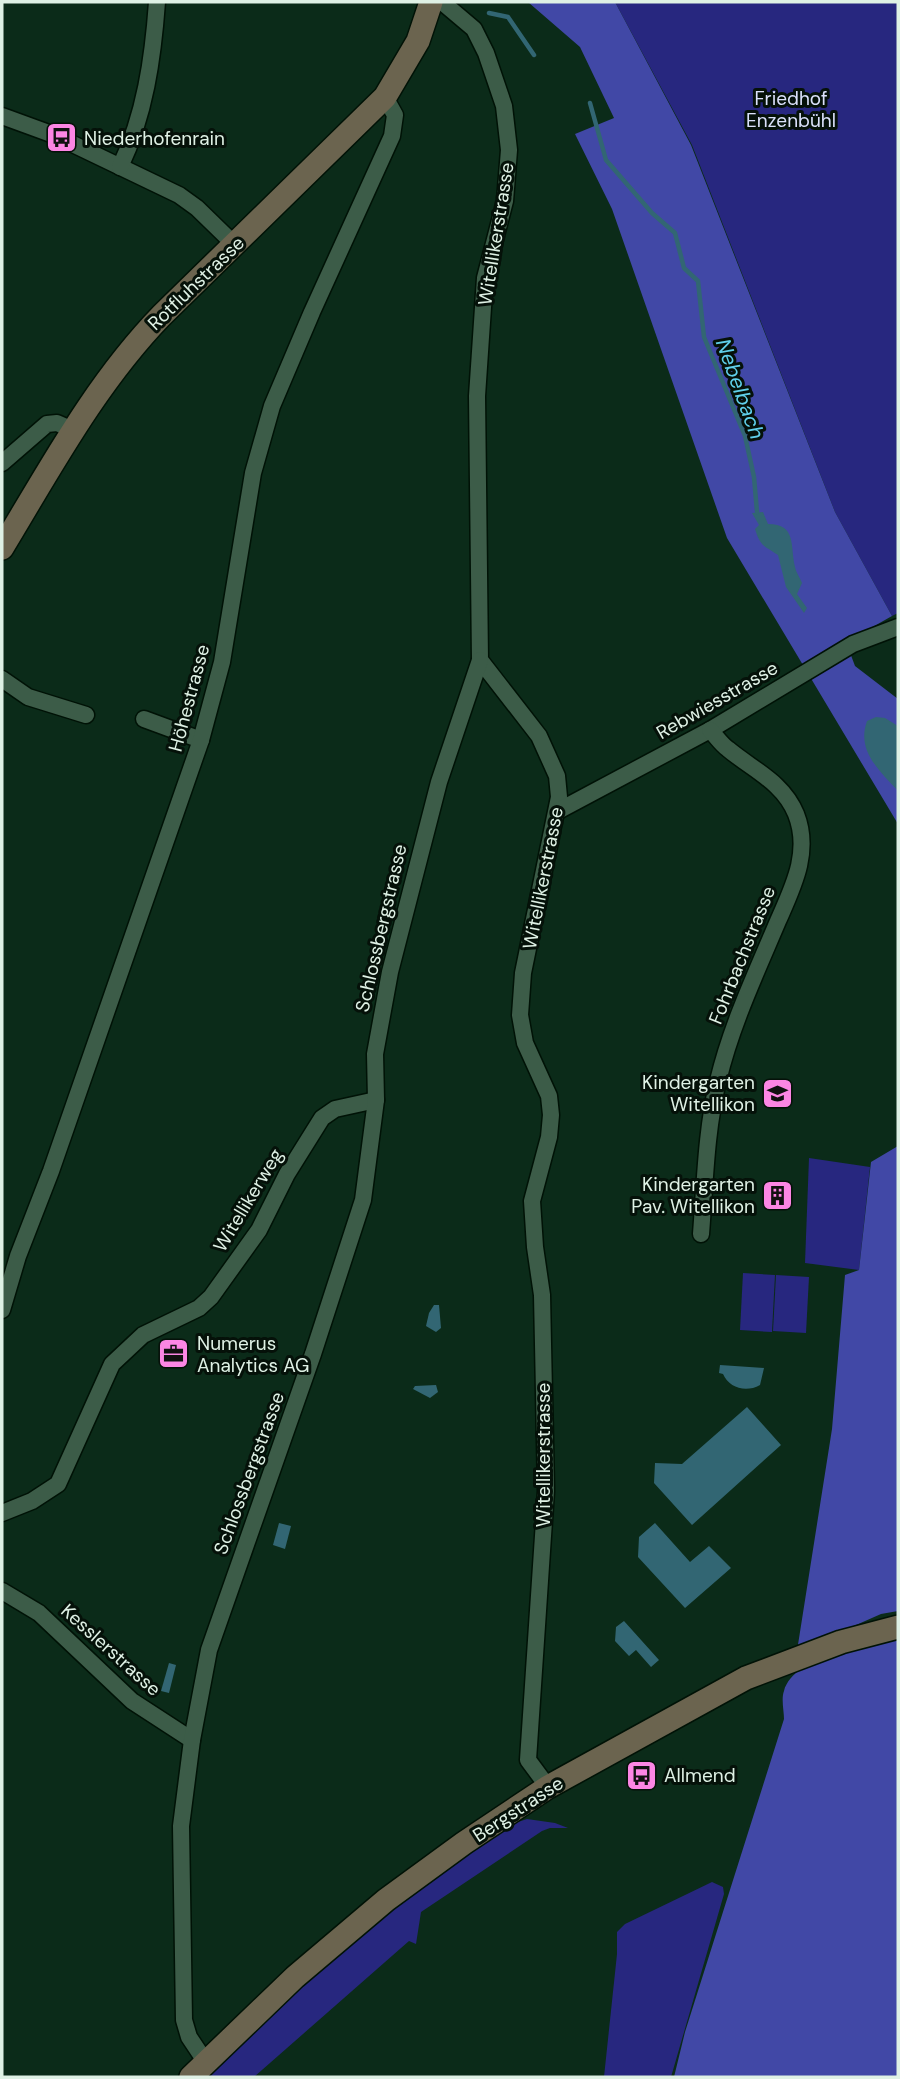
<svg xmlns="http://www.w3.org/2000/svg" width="900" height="2079" viewBox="0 0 900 2079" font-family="'DM Sans',sans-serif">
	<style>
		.green { fill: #27277f }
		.forest { fill: #4148a6 }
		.water { fill: #326673 }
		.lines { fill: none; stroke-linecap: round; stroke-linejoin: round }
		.stream { stroke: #326673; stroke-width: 4.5 }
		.minor-casing { stroke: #001206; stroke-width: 19 }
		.secondary-casing { stroke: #001206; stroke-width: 26 }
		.minor { stroke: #3c5c48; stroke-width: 16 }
		.secondary { stroke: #6b644f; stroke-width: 23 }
		.labels { text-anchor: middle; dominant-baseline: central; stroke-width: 6; stroke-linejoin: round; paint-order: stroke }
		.park-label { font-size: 19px; fill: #dbe1fb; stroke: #051109 }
		.poi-label { font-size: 19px; fill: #dff1e5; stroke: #051109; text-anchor: start }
		.street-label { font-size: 19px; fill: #dff1e5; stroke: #051109 }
		.water-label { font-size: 21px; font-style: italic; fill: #60cfea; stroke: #051109 }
	</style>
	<rect width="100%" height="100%" fill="#0b2b19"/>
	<!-- green -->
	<g class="green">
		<polygon points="615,2 898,2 898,613 892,616 835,512 692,145"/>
		<polygon points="809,1158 870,1167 859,1270 805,1263"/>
		<polygon points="743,1273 775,1275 772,1332 740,1330"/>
		<polygon points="776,1275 809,1277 806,1333 773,1331"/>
		<polygon points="527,1819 555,1823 568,1828 550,1828 542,1831 421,1912 416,1944 409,1941 254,2077 206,2077 287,1996 405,1898 475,1847 515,1823"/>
		<polygon points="712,1882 723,1887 724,1894 671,2077 604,2077 617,1954 617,1932 625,1924"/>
	</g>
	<!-- forest -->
	<g class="forest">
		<polygon points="528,2 615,2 691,145 835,512 892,616 846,642 855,666 898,699 898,824 727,538 612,209 575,134 614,118 580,47"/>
		<polygon points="898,1146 898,1611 881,1614 797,1651 832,1429 845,1275 859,1270 871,1162"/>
		<path d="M898,1640v437h-224l11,-45 99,-313c0,-8 -3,-20 0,-28 11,-37 82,-44 114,-51z"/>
	</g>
	<!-- water -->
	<g class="water">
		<path d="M763,512l5,12c29,0 22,22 27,43 1,5 5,11 7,16l-5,11 10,14 -3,5 -18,-26 -8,-32c-14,-10 -17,-7 -23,-26l4,-4 -7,-12z"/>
		<path d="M876,717l9,1 13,8v65c-18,-20 -42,-40 -31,-70z"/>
		<polygon points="434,1305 439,1305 441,1328 436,1332 426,1326 429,1313"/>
		<path d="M720,1365l44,3 -4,17c-14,8 -31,3 -37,-11l-4,-1z"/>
		<polygon points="436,1385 438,1392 430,1398 413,1389 415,1386"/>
		<polygon points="747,1407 781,1445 692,1525 654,1483 655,1463 682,1464"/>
		<polygon points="279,1523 291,1526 285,1549 273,1545"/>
		<polygon points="655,1523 690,1562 709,1546 731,1568 685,1608 638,1557 639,1537"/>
		<polygon points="624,1621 659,1660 651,1667 636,1650 629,1656 615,1641 616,1627"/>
		<polygon points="169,1663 176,1665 169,1693 161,1691"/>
	</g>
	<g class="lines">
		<!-- stream -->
		<g class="stream">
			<polyline points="489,13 508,17 534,55"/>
			<polyline points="590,103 606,160 652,213 675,233 684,268 698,281 704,337 745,436 754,477 757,512"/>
		</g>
		<defs>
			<g id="minor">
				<polyline points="442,2 474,29 486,53 504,106 509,150 505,201 485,278 477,396 480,660 539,736 557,776 559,797 523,973 520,1015 525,1043 549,1096 551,1115 549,1137 532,1201 535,1247 542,1295 546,1491 528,1760 548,1787"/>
				<polyline points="2,116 54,135 179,195 197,208 235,245"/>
				<path d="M120,167c25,-52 33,-109 37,-165"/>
				<polyline points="2,463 47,424 57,423 73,430"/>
				<polyline points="2,679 28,697 86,715"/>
				<polyline points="144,719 201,740"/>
				<polyline points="558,811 710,730 853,644 898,627"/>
				<path d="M701,1234c4,-51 5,-104 17,-153 13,-55 38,-108 60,-160 15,-34 33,-69 18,-107 -13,-32 -43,-44 -68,-65 -7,-5 -12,-13 -18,-19"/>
				<polyline points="2,1310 18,1256 51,1171 201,740 222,662 253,473 272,406 312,312 392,136 395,115 385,97"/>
				<polyline points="2,1513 32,1501 58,1484 112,1364 143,1335 199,1308 211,1297 259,1230 287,1174 322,1118 335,1109 376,1100"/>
				<polyline points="2,1591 39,1613 132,1701 192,1740"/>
				<polyline points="205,2061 189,2037 184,2020 181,1826 192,1740 209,1650 313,1354 363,1200 376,1100 375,1054 390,972 439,782 480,660"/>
			</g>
			<g id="secondary">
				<path d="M2,548c49,-81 94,-165 160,-233l223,-218 33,-56 13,-39"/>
				<polyline points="191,2077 295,1977 386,1900 464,1843 548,1787 746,1678 841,1642 898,1627"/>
			</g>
		</defs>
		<!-- minor casing -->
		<use href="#minor" class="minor-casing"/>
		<!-- secondary casing -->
		<use href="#secondary" class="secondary-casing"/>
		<!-- minor -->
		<use href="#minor" class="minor"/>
		<!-- secondary -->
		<use href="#secondary" class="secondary"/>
	</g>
	<!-- icons -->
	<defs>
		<symbol id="bus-square" viewBox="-11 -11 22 22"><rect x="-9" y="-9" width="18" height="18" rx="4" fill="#fc86e4" stroke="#051109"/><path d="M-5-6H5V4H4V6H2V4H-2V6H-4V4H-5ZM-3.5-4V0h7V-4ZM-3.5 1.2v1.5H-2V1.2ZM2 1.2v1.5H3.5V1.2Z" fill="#111"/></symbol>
		<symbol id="school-square" viewBox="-11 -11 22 22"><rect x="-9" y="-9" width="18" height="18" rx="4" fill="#fc86e4" stroke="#051109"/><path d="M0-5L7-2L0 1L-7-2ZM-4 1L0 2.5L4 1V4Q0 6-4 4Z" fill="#111"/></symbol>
		<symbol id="building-square" viewBox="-11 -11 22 22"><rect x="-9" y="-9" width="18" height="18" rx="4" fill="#fc86e4" stroke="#051109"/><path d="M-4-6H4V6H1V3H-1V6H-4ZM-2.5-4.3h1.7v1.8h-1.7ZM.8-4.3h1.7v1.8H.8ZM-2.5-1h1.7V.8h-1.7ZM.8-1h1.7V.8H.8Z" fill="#111"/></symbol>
		<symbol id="office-square" viewBox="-11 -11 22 22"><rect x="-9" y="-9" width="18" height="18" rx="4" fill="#fc86e4" stroke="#051109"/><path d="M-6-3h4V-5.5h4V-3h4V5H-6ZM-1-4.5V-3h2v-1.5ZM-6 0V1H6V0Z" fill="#111"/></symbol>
	</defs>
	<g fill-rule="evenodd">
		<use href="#bus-square" x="44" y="120" width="35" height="35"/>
		<use href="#school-square" x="760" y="1076" width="35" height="35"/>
		<use href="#building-square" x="760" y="1178" width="35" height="35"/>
		<use href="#office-square" x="156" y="1336" width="35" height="35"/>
		<use href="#bus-square" x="624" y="1758" width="35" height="35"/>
	</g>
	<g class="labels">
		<!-- park labels -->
		<g class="park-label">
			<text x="791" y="98">Friedhof<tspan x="791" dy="22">Enzenbühl</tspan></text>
		</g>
		<!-- poi labels -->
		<g class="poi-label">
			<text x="84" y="138">Niederhofenrain</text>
			<text x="755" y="1082" text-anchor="end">Kindergarten<tspan x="755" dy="22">Witellikon</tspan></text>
			<text x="755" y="1184" text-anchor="end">Kindergarten<tspan x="755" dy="22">Pav. Witellikon</tspan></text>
			<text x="197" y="1343">Numerus<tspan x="197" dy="22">Analytics AG</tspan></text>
			<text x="664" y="1775">Allmend</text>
		</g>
		<!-- street labels -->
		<g class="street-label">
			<text transform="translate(496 234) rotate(-81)">Witellikerstrasse</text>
			<text transform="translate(196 283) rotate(-44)">Rotfluhstrasse</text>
			<text transform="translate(189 698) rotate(-75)">Höhestrasse</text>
			<text transform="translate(717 700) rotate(-30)">Rebwiesstrasse</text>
			<text transform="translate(543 878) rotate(-79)">Witellikerstrasse</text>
			<text transform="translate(381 928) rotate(-77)">Schlossbergstrasse</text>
			<text transform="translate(742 955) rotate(-68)">Fohrbachstrasse</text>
			<text transform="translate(248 1200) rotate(-59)">Witellikerweg</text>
			<text transform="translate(543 1455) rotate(-90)">Witellikerstrasse</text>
			<text transform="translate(249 1473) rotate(-70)">Schlossbergstrasse</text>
			<text transform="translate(111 1650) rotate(42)">Kesslerstrasse</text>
			<text transform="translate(518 1809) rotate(-33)">Bergstrasse</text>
		</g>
		<!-- water labels -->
		<g class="water-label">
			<text transform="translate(740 389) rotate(70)">Nebelbach</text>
		</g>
	</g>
	<!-- border -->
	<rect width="900" height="2079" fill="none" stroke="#dff1e5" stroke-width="7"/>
</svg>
